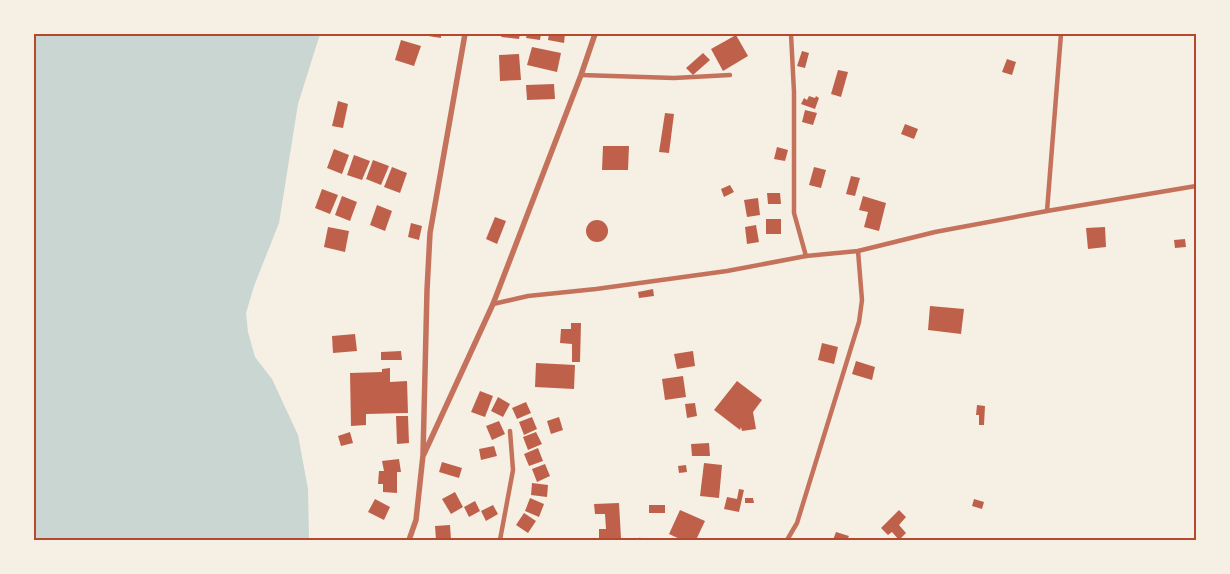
<svg xmlns="http://www.w3.org/2000/svg" width="1230" height="574" viewBox="0 0 1230 574" font-family="'Nunito Sans',sans-serif">
	<style>
		.water { fill: #c9d6d2 }
		.building { fill: #bf614a }
		.lines { fill: none; stroke-linecap: round; stroke-linejoin: round }
		.minor { stroke: #c5725c; stroke-width: 4.5 }
		.tertiary { stroke: #c5725c; stroke-width: 5.5 }
		.neatline { fill: none; stroke: #b5482f; stroke-width: 2 }
	</style>
	<rect width="100%" height="100%" fill="#f6efe4"/>
	<!-- water -->
	<polygon class="water" points="34,34 320,34 298,104 279,223 254,286 246,313 248,332 255,357 272,379 298,435 308,489 309,540 34,540"/>
	<!-- building -->
	<g class="building">
		<polygon points="415,34 441,34 441,38"/>
		<polygon points="502,34 520,34 519,39 501,37"/>
		<polygon points="527,34 541,34 540,40 526,38"/>
		<polygon points="549,34 565,34 564,43 548,40"/>
		<polygon points="736,35 748,56 723,71 711,49"/>
		<polygon points="401,40 421,46 414,66 395,60"/>
		<polygon points="532,47 561,53 557,72 527,65"/>
		<polygon points="802,51 809,53 805,68 797,66"/>
		<polygon points="703,53 710,60 693,75 686,68"/>
		<polygon points="519,54 521,80 500,81 499,55"/>
		<polygon points="1007,59 1016,62 1012,75 1002,72"/>
		<polygon points="838,70 848,72 841,97 831,94"/>
		<polygon points="554,84 555,99 527,100 526,85"/>
		<polygon points="809,96 815,98 816,96 819,98 815,109 801,104 804,98 807,100"/>
		<polygon points="338,101 348,104 343,128 332,126"/>
		<polygon points="805,110 817,113 813,125 802,122"/>
		<polygon points="665,113 674,114 669,153 659,152"/>
		<polygon points="905,124 918,129 914,139 901,134"/>
		<polygon points="603,146 629,146 628,170 602,170"/>
		<polygon points="777,147 788,150 785,161 774,159"/>
		<polygon points="334,149 349,155 342,174 327,168"/>
		<polygon points="354,155 370,161 362,180 347,175"/>
		<polygon points="373,160 389,166 381,185 366,179"/>
		<polygon points="392,167 407,173 400,193 384,187"/>
		<polygon points="814,167 826,170 821,188 809,185"/>
		<polygon points="851,176 860,178 855,196 846,194"/>
		<polygon points="730,185 734,192 724,197 721,189"/>
		<polygon points="322,189 338,195 330,214 315,208"/>
		<polygon points="767,193 780,193 781,204 768,204"/>
		<polygon points="342,196 357,202 350,221 335,215"/>
		<polygon points="863,196 886,203 879,231 864,227 868,212 859,210"/>
		<polygon points="758,198 760,215 747,217 744,200"/>
		<polygon points="377,205 392,211 385,231 370,225"/>
		<polygon points="495,217 506,221 497,244 486,239"/>
		<rect x="766" y="219" width="15" height="15"/>
		<circle cx="597" cy="231" r="11"/>
		<polygon points="411,223 422,226 419,240 408,237"/>
		<polygon points="756,225 759,242 747,244 745,227"/>
		<polygon points="328,227 349,231 345,252 324,247"/>
		<polygon points="1105,227 1106,247 1088,249 1086,228"/>
		<polygon points="1185,239 1186,247 1175,248 1174,240"/>
		<polygon points="653,289 654,296 639,298 638,292"/>
		<polygon points="930,306 964,309 961,334 928,330"/>
		<polygon points="571,323 581,323 580,362 572,362 572,344 560,343 561,329 571,329"/>
		<polygon points="355,334 357,351 333,353 332,336"/>
		<polygon points="822,343 838,347 834,364 818,360"/>
		<polygon points="401,351 402,360 381,360 381,352"/>
		<polygon points="693,351 695,366 677,369 674,354"/>
		<polygon points="856,361 875,367 872,380 852,374"/>
		<polygon points="536,363 575,365 574,389 535,387"/>
		<polygon points="390,368 390,382 407,381 408,413 366,414 366,425 351,426 350,373 382,372 382,369"/>
		<polygon points="683,376 686,397 665,400 662,379"/>
		<polygon points="737,381 762,400 753,412 756,429 742,431 741,427 740,430 714,410"/>
		<polygon points="480,391 493,396 485,417 471,412"/>
		<polygon points="498,397 510,404 503,417 491,411"/>
		<polygon points="526,402 531,413 517,419 512,408"/>
		<polygon points="695,403 697,416 687,418 685,404"/>
		<polygon points="977,405 985,406 984,425 979,425 979,415 976,415"/>
		<polygon points="396,416 408,416 409,443 397,444"/>
		<polygon points="532,417 537,429 524,435 519,422"/>
		<polygon points="559,417 563,430 551,434 547,421"/>
		<polygon points="499,421 505,434 492,440 486,426"/>
		<polygon points="350,432 353,443 341,446 338,436"/>
		<polygon points="536,432 542,444 528,450 523,437"/>
		<polygon points="709,443 710,456 692,456 691,444"/>
		<polygon points="494,446 497,456 481,460 479,449"/>
		<polygon points="538,448 543,461 529,466 524,454"/>
		<polygon points="399,459 401,472 397,472 397,493 383,492 383,484 378,484 379,471 384,471 382,461"/>
		<polygon points="442,462 462,468 459,478 439,472"/>
		<polygon points="704,463 722,465 719,498 700,496"/>
		<polygon points="545,464 550,476 537,482 532,469"/>
		<polygon points="686,465 687,472 679,473 678,466"/>
		<polygon points="532,483 548,485 547,497 531,495"/>
		<polygon points="739,489 744,490 739,512 724,509 727,497 737,499"/>
		<polygon points="455,492 463,507 451,514 442,499"/>
		<polygon points="530,498 544,504 539,517 525,511"/>
		<polygon points="745,498 753,498 754,503 745,503"/>
		<polygon points="375,499 390,507 384,520 368,512"/>
		<polygon points="974,499 984,502 982,509 972,506"/>
		<polygon points="475,501 480,511 469,517 464,507"/>
		<polygon points="619,503 621,538 599,539 599,529 606,529 605,514 595,514 594,504"/>
		<polygon points="493,505 498,514 486,521 481,511"/>
		<rect x="649" y="505" width="16" height="8"/>
		<polygon points="680,510 705,521 696,540 682,540 669,534"/>
		<polygon points="899,510 906,517 899,525 906,533 899,540 892,532 888,535 881,528"/>
		<polygon points="524,513 536,521 528,533 516,525"/>
		<polygon points="450,525 451,540 436,540 435,526"/>
		<polygon points="836,532 849,536 847,540 833,540"/>
	</g>
	<g class="lines">
		<!-- minor -->
		<g class="minor">
			<polyline points="791,34 794,92 794,213 806,256"/>
			<polyline points="581,75 674,78 730,75"/>
			<polyline points="1047,211 1061,34"/>
			<polyline points="493,304 528,296 596,289 727,271 806,256 858,251 935,232 1047,211 1196,186"/>
			<polyline points="500,540 513,470 510,431"/>
			<polyline points="639,540 640,540"/>
			<polyline points="787,540 797,523 859,322 862,300 858,251"/>
		</g>
		<!-- tertiary -->
		<g class="tertiary">
			<polyline points="424,454 493,304 581,75 595,34"/>
			<polyline points="409,540 416,520 423,455 427,290 430,233 465,34"/>
		</g>
	</g>
	<!-- border -->
	<rect width="1230" height="574" fill="none" stroke="#f6efe4" stroke-width="70"/>
	<rect x="35" y="35" width="1160" height="504" class="neatline"/>
</svg>
